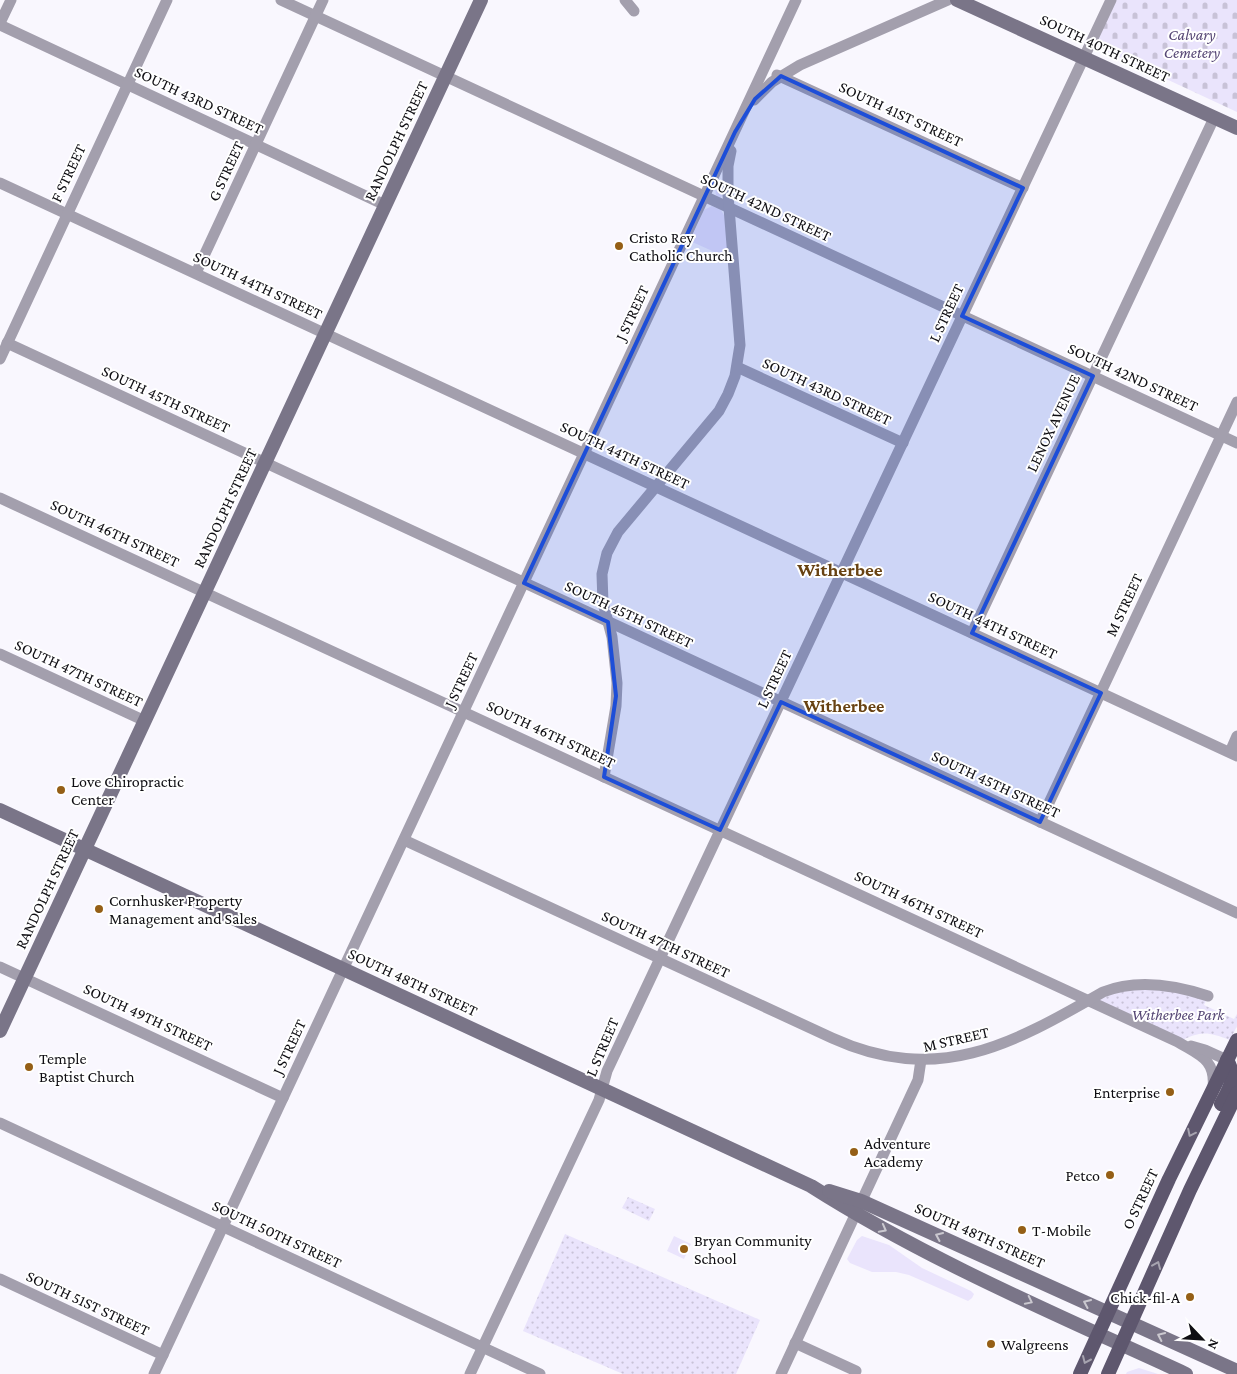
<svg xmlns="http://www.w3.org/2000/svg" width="1237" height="1374" viewBox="0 0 1237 1374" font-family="'Crimson Pro',serif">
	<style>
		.grass { fill: #eae4fc }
		.cemetery { fill: url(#cemetery-stones) }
		.park { fill: url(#park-dots) }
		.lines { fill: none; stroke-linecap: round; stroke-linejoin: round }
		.minor { stroke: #a39fad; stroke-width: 11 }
		.secondary { stroke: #7a7588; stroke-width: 14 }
		.primary { stroke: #5e576e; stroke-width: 14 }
		.oneway { stroke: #a6a3af }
		.oneway2 { stroke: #cac8cf }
		.marked { fill: #1d4ed8; fill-opacity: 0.2; stroke: #1d4ed8; stroke-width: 4; stroke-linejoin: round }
		.poi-dot { fill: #955f16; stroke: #fff; stroke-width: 2 }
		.labels { text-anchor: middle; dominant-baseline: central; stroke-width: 4; stroke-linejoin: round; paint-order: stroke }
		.park-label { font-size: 16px; font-style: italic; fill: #564775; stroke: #fff }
		.street-label { font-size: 16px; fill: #0f0e13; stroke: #fff }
		.poi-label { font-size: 16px; fill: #0f0e13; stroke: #fff; text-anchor: start }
		.neighbourhood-label { font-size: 18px; font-weight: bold; fill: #684212; stroke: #fff }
		.quarter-label { font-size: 19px; font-weight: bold; fill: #684212; stroke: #fff }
	</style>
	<defs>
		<pattern id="cemetery-stones" width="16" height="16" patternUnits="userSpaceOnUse" patternTransform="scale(1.25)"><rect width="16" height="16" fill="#eae4fc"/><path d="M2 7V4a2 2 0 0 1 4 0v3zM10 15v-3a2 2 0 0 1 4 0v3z" fill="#c8c2d7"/></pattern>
		<pattern id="park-dots" width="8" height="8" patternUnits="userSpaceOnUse" patternTransform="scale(1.25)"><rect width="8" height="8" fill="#eae4fc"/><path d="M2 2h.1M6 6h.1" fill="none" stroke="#c8c2d7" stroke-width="1.8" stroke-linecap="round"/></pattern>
	</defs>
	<rect width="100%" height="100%" fill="#f9f7fe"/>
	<!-- grass -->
	<g class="grass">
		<polygon points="719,180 722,181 722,195 721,198 716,195 715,188"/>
		<polygon points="712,206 721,210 725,217 728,258 690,241 704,210"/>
		<polygon points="674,1236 691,1244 684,1259 667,1251"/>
		<polygon points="862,1236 889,1245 922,1268 971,1291 974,1294 972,1298 968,1301 909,1275 896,1272 872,1272 850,1263 847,1259 857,1240"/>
		<polygon points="1139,1368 1158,1374 1126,1374 1127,1372"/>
	</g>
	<!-- cemetery -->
	<polygon class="cemetery" points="1111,0 1237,0 1237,112 1091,44"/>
	<!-- park -->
	<g class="park">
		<path d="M1134,985l74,11 -4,9 30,14 3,-5v12l-7,14c-24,-9 -29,-9 -52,2l-89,-42z"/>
		<polygon points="628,1197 655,1209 649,1221 622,1208"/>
		<polygon points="565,1234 760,1320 736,1374 623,1374 523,1331"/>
	</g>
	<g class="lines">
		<!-- minor -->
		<g class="minor">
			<polyline points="281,0 1237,443"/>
			<polyline points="625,0 634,11"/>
			<polyline points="0,23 11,0"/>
			<polyline points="0,25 385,205"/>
			<polyline points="777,75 1023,188"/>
			<polyline points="754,100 772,82 800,65 948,0"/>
			<polyline points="0,183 1237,756"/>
			<polyline points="196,273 323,0"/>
			<polyline points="7,343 1237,913"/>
			<polyline points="0,359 167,0"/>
			<polyline points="737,367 903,443"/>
			<path d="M0,498l1178,544c21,13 38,17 35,46"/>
			<polyline points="972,633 1214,118"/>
			<polyline points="0,654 145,721"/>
			<polyline points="1230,752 1237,736"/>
			<polyline points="604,777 616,706 617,683 612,637 603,603 602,574 607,553 618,532 719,411 728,394 735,376 740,345 728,195 728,166 731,151"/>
			<polyline points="1040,822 1237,402"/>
			<path d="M404,840l428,198c105,48 179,7 271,-46 33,-13 72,-7 105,4"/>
			<polyline points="0,967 283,1098"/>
			<polyline points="1191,1046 1205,1050 1227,1060"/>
			<polyline points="0,1123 540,1374"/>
			<polyline points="0,1279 163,1355"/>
			<polyline points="795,1343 856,1371"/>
			<polyline points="154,1374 796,0"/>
			<polyline points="470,1374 599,1100 607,1071 1111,0"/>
			<polyline points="781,1374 918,1080 921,1060"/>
		</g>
		<!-- secondary -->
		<g class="secondary">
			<polyline points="957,0 1237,128"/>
			<path d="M0,810l811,376c118,75 249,130 375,188"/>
			<polyline points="0,1031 481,0"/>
			<polyline points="829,1191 861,1201 1237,1371"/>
		</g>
		<!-- primary -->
		<g class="primary">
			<path d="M1221,1104c9,-17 16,-27 6,-44"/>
			<polyline points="1080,1374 1169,1179 1237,1040"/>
			<polyline points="1108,1374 1190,1190 1237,1093"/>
		</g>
	</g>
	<!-- one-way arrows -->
	<defs><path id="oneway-chevron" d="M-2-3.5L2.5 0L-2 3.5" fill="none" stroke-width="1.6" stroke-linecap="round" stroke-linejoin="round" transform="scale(1.25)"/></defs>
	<g class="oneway">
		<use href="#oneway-chevron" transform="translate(1191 1133) rotate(116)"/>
		<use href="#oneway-chevron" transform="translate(1157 1265) rotate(-67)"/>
		<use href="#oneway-chevron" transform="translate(1086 1360) rotate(114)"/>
	</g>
	<g class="oneway2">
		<use href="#oneway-chevron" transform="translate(883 1229) rotate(28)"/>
		<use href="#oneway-chevron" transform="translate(939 1236) rotate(-156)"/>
		<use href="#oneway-chevron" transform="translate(1029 1301) rotate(26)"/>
		<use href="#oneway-chevron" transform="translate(1087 1303) rotate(-156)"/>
		<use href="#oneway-chevron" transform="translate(1161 1336) rotate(-155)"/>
	</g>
	<!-- marked area -->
	<path class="marked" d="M781,76l242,112 -61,128 131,60 -121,257 129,60 -61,129 -259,-120 -61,128 -116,-53 12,-81 -8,-74 -84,-39 211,-451 20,-33z"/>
	<!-- markers -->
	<g class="poi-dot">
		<circle cx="619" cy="246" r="5"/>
		<circle cx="61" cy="790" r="5"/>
		<circle cx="99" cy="909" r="5"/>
		<circle cx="29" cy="1067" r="5"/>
		<circle cx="1170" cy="1092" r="5"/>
		<circle cx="854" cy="1152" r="5"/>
		<circle cx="1110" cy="1175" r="5"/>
		<circle cx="1022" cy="1230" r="5"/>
		<circle cx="684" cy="1249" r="5"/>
		<circle cx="1190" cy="1297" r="5"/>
		<circle cx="991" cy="1344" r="5"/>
	</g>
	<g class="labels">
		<!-- park labels -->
		<g class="park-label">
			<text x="1192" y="34">Calvary<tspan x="1192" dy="18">Cemetery</tspan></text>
			<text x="1178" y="1014">Witherbee Park</text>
		</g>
		<!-- street labels -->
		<g class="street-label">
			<text transform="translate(1105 48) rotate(25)">SOUTH 40TH STREET</text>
			<text transform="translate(199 100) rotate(25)">SOUTH 43RD STREET</text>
			<text transform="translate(901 114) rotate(25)">SOUTH 41ST STREET</text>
			<text transform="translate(396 141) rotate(-65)">RANDOLPH STREET</text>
			<text transform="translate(226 171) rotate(-65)">G STREET</text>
			<text transform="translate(68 173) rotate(-65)">F STREET</text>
			<text transform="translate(766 207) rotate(25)">SOUTH 42ND STREET</text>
			<text transform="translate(258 285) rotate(25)">SOUTH 44TH STREET</text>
			<text transform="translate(632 313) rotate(-65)">J STREET</text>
			<text transform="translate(946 313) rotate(-65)">L STREET</text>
			<text transform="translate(1133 377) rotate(25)">SOUTH 42ND STREET</text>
			<text transform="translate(827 391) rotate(25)">SOUTH 43RD STREET</text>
			<text transform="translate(166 399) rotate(25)">SOUTH 45TH STREET</text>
			<text transform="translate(1053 423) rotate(-65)">LENOX AVENUE</text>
			<text transform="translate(625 455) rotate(25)">SOUTH 44TH STREET</text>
			<text transform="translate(225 508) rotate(-65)">RANDOLPH STREET</text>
			<text transform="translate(115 533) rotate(25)">SOUTH 46TH STREET</text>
			<text transform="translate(1124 605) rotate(-65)">M STREET</text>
			<text transform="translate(629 614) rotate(25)">SOUTH 45TH STREET</text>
			<text transform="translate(993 625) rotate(25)">SOUTH 44TH STREET</text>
			<text transform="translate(79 673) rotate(25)">SOUTH 47TH STREET</text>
			<text transform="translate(774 679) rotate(-65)">L STREET</text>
			<text transform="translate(461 680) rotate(-65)">J STREET</text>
			<text transform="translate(551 734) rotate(25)">SOUTH 46TH STREET</text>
			<text transform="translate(996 784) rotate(25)">SOUTH 45TH STREET</text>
			<text transform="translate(47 889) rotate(-65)">RANDOLPH STREET</text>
			<text transform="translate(919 904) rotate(25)">SOUTH 46TH STREET</text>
			<text transform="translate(666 944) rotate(25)">SOUTH 47TH STREET</text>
			<text transform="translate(413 982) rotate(25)">SOUTH 48TH STREET</text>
			<text transform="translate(148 1017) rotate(25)">SOUTH 49TH STREET</text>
			<text transform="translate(956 1039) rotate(-13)">M STREET</text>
			<text transform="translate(289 1047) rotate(-65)">J STREET</text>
			<text transform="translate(602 1047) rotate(-67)">L STREET</text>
			<text transform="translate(1140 1199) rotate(-65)">O STREET</text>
			<text transform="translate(277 1234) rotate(25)">SOUTH 50TH STREET</text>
			<text transform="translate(980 1235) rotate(24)">SOUTH 48TH STREET</text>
			<text transform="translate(88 1303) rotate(25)">SOUTH 51ST STREET</text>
		</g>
		<!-- poi labels -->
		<g class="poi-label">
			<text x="629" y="237">Cristo Rey<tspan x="629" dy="18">Catholic Church</tspan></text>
			<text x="71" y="781">Love Chiropractic<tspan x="71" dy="18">Center</tspan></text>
			<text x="109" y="900">Cornhusker Property<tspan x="109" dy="18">Management and Sales</tspan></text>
			<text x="39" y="1058">Temple<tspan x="39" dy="18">Baptist Church</tspan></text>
			<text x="1160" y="1092" text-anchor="end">Enterprise</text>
			<text x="864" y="1143">Adventure<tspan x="864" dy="18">Academy</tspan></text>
			<text x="1100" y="1175" text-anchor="end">Petco</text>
			<text x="1032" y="1230">T-Mobile</text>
			<text x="694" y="1240">Bryan Community<tspan x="694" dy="18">School</tspan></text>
			<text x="1180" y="1297" text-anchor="end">Chick-fil-A</text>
			<text x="1001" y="1344">Walgreens</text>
		</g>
		<!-- neighbourhood labels -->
		<g class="neighbourhood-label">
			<text x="844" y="706">Witherbee</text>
		</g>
		<!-- quarter labels -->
		<g class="quarter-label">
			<text x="840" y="569">Witherbee</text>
		</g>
	</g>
	<!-- north arrow -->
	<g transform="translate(1202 1339) rotate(115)" stroke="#ffffff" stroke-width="4" paint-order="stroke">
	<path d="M0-4L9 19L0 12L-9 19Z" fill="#0f0e13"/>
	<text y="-8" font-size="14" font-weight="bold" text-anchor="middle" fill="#0f0e13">N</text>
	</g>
</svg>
